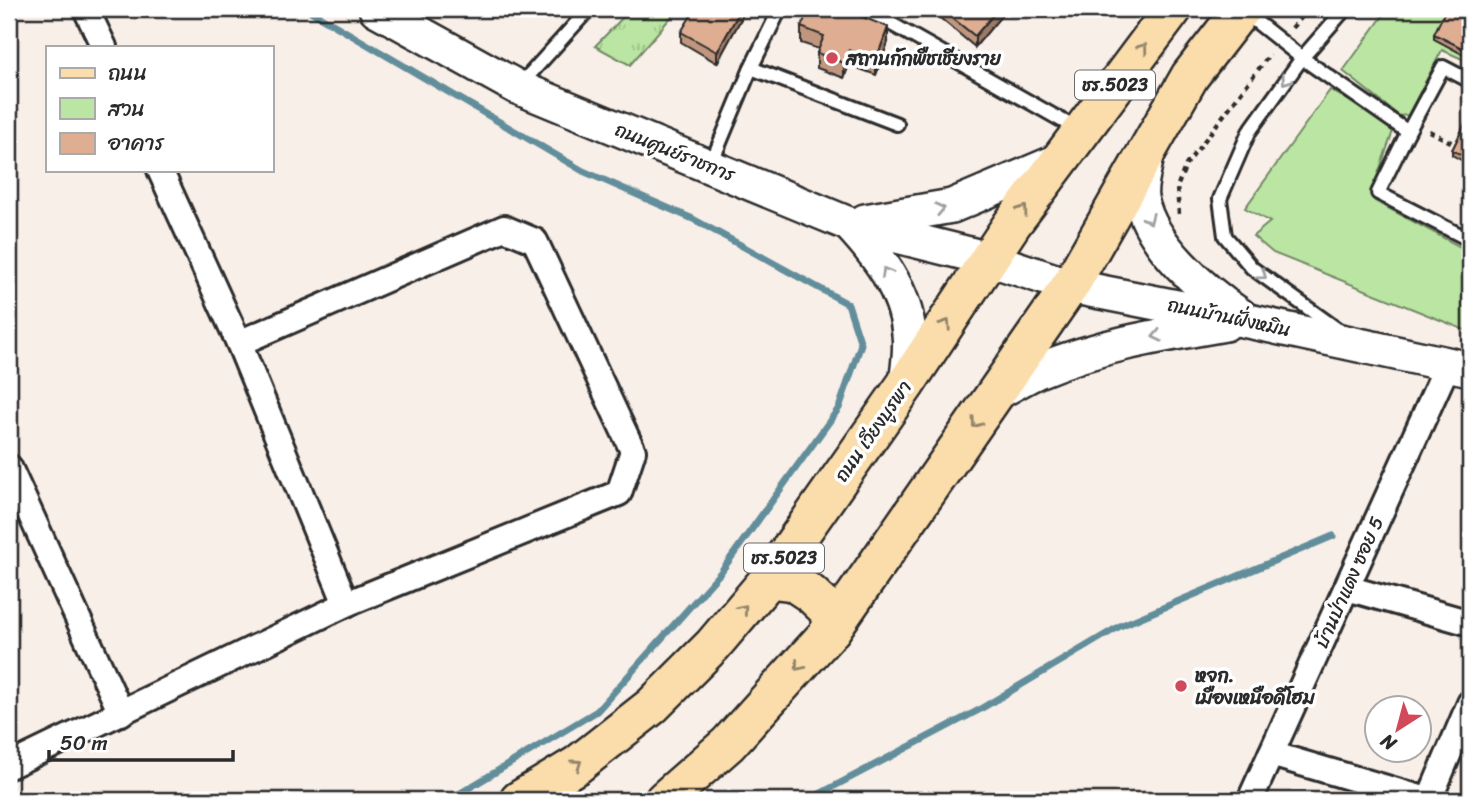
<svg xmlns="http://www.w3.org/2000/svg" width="1479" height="809" viewBox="0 0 1479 809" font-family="Sriracha,'Playpen Sans Thai',sans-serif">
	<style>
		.grass { fill: url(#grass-tufts); stroke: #728866; stroke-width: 2 }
		.green { fill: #bae5a2; stroke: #728866; stroke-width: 2 }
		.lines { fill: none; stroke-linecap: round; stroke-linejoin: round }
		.stream { stroke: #628e9b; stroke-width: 7 }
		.lane-casing { stroke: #2b2b2b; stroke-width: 18 }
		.street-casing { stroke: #2b2b2b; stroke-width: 30 }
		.secondary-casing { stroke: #2b2b2b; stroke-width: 38 }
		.primary-casing { stroke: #2b2b2b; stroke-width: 42 }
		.path { stroke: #2b2b2b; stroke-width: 4.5; stroke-dasharray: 5 5; stroke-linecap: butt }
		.lane { stroke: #fff; stroke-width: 12 }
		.street { stroke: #fff; stroke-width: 24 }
		.secondary { stroke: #fff; stroke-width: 33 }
		.primary { stroke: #fbddab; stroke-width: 37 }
		.wall { fill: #c0967e; stroke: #2b2b2b; stroke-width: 2 }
		.shaded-wall { fill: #9c7a66; stroke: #2b2b2b; stroke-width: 2 }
		.building { fill: #dfae92; stroke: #2b2b2b; stroke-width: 2 }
		.oneway { stroke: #93846b }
		.oneway2 { stroke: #a0a0a0 }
		.poi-dot { fill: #d1495b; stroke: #fff; stroke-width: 2.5 }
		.labels { text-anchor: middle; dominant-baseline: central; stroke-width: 7; stroke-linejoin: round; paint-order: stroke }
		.shield { fill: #fff; stroke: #6b6b6b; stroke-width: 2 }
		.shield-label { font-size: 18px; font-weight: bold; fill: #2b2b2b }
		.poi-label { font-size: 19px; font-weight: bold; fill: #2b2b2b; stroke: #fff; text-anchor: start }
		.street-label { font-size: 19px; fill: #2b2b2b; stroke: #fff }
	</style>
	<defs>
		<pattern id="grass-tufts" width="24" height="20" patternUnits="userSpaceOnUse" patternTransform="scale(1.75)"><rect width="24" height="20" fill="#bae5a2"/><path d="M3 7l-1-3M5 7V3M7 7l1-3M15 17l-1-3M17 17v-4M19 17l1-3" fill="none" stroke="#a0c58c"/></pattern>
	</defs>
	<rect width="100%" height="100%" fill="#f9efe9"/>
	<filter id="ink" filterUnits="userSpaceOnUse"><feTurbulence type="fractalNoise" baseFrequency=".0143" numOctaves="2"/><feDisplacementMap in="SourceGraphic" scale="14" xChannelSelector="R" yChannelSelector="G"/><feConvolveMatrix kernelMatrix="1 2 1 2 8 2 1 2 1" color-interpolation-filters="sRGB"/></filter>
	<g filter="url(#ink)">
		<!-- grass -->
		<polygon class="grass" points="631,9 678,9 630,65 595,46"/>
		<!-- green -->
		<g class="green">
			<polygon points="1388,9 1448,9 1468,57 1467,61 1442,50 1408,115 1399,116 1343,71"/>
			<polygon points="1330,90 1389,123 1393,131 1371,194 1375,201 1470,252 1470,332 1273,253 1253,236 1270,222 1245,208"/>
		</g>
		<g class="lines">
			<!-- stream -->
			<g class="stream">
				<polyline points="307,9 583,171 693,219 848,304 861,344 839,408 720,573 597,711 449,800"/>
				<polyline points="808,800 977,711 1120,626 1333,536"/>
			</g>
			<defs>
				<g id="lane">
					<polyline points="865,9 1077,129"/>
					<polyline points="1244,12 1302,58 1408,132"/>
					<polyline points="751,68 897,124"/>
					<polyline points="1470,81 1443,67 1408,132 1378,193 1470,240"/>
					<polyline points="520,85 589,9"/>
					<polyline points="711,164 751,68 777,15 782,9"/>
					<polyline points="1337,329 1252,268 1225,236 1220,199 1249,132 1302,58 1345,9"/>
				</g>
				<g id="street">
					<polyline points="86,9 104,47"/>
					<polyline points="160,170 239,343 346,604"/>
					<polyline points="9,467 121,713"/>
					<polyline points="1347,588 1470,623"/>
					<polyline points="1271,754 1427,800"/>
					<polyline points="9,766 346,604 619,493 633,451 535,241 504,228 239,343"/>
					<polyline points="1250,800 1448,364"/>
					<polyline points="1429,800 1470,703"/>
				</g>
				<g id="secondary">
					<polyline points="376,9 517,87 849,224 989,259 1070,286 1248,321 1470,369"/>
					<path d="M1147,155c-2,13 -8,30 -6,43 9,47 63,93 100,118"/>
					<polyline points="865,221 952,206 1058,161"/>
					<path d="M849,224c28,30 57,67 60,110 2,16 -1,34 -3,50"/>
					<path d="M997,393c14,-8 29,-17 43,-23 60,-25 122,-35 185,-46"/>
				</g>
				<g id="primary">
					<polyline points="769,579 793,582 811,594 828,610 832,629"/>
					<polyline points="519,800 577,765 652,706 713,645 769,579 906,384 1012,224 1173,9"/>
					<polyline points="664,800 728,744 832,629 1070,286 1190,76 1242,9"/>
				</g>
			</defs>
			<!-- lane casing -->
			<use href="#lane" class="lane-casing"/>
			<!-- street casing -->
			<use href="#street" class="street-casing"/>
			<!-- secondary casing -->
			<use href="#secondary" class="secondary-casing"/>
			<!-- primary casing -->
			<use href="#primary" class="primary-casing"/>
			<!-- path -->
			<g class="path">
				<polyline points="1292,28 1309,9"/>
				<polyline points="1429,131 1457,145"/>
				<polyline points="1179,214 1177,187 1186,165 1270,54"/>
			</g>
			<!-- lane -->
			<use href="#lane" class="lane"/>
			<!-- street -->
			<use href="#street" class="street"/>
			<!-- secondary -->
			<use href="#secondary" class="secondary"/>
			<!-- primary -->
			<use href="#primary" class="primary"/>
		</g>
		<!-- wall -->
		<g class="wall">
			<polygon points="742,9 742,17 717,63 681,42 681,32"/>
			<polygon points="934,9 1002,9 1002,15 975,47 934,13"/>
			<polygon points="1470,9 1470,69 1464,66 1464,61 1466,56 1434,39 1434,34"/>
			<polygon points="801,27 888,42 876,75 849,65 844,78 817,68 817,53 819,49 801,43"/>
			<polygon points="1470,114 1470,165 1452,155 1452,150"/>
		</g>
		<!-- shaded-wall -->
		<g class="shaded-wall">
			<polygon points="741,9 742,9 742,17 717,63 717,52"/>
			<polygon points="998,9 1002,9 1002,15 975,47 975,36"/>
			<polygon points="888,27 888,42 876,75 876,60"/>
			<polygon points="849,50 849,65 844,78 844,63"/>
		</g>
		<!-- building -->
		<g class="building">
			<polygon points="695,9 741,9 717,52 681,32"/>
			<polygon points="809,9 842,9 888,27 876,60 849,50 844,63 817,53 824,36 801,27"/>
			<polygon points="941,9 998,9 975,36"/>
			<polygon points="1446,9 1470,9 1470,64 1464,61 1468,51 1434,34"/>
			<polygon points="1470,114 1470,159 1452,150"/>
		</g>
		<!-- one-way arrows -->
		<defs><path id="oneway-chevron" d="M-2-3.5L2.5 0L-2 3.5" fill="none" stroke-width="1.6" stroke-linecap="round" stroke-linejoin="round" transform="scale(1.75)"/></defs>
		<g class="oneway">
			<use href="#oneway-chevron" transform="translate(1143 48) rotate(-53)"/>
			<use href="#oneway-chevron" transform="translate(1023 210) rotate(-54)"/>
			<use href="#oneway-chevron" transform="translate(946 324) rotate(-57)"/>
			<use href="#oneway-chevron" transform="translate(976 423) rotate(125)"/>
			<use href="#oneway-chevron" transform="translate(743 609) rotate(-49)"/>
			<use href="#oneway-chevron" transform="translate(799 666) rotate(131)"/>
			<use href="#oneway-chevron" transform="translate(577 764) rotate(-35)"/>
		</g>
		<g class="oneway2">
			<use href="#oneway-chevron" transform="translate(1286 80) rotate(125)"/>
			<use href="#oneway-chevron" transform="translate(940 209) rotate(-12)"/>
			<use href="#oneway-chevron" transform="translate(1149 219) rotate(67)"/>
			<use href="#oneway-chevron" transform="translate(886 272) rotate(-120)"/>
			<use href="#oneway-chevron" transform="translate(1262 275) rotate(36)"/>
			<use href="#oneway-chevron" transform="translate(1157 336) rotate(168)"/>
		</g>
	</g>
	<!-- markers -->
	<g class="poi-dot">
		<circle cx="832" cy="58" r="7"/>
		<circle cx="1181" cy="686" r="7"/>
	</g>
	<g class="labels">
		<!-- shield labels -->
		<g class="shield">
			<rect x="1075" y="70.5" width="80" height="29" rx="5"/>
			<rect x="744" y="543.5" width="80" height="29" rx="5"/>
		</g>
		<g class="shield-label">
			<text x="1115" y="85">ชร.5023</text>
			<text x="784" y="558">ชร.5023</text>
		</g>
		<!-- poi labels -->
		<g class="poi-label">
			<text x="846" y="58">สถานกักพืชเชียงราย</text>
			<text x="1195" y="675">หจก.<tspan x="1195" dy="22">เมืองเหนือดีโฮม</tspan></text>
		</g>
		<!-- street labels -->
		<g class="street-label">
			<text transform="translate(675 152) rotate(22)">ถนนศูนย์ราชการ</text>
			<text transform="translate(1229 317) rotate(12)">ถนนบ้านฝั่งหมิน</text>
			<text transform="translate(873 431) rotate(-55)">ถนน เวียงบูรพา</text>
			<text transform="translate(1349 582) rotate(-66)">บ้านป่าแดง ซอย 5</text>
		</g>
	</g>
	<!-- margin -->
	<rect width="1479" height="809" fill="none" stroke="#fff" stroke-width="35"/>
	<rect x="18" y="18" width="1444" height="774" fill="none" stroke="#2b2b2b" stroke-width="2.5" filter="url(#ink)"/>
	<!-- legend -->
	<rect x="46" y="46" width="228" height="126" fill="#ffffff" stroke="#aaaaaa" stroke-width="2"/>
	<rect x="60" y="68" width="35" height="10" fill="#fbddab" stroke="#aaaaaa" stroke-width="2"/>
	<text x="108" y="80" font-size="21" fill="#2b2b2b">ถนน</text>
	<rect x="60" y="98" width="35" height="21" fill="#bae5a2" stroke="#aaaaaa" stroke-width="2"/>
	<text x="108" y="116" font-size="21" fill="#2b2b2b">สวน</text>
	<rect x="60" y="133" width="35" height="21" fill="#dfae92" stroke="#aaaaaa" stroke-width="2"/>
	<text x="108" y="150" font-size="21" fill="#2b2b2b">อาคาร</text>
	<!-- north arrow -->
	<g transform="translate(1398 729) rotate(216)"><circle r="33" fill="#ffffff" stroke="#aaaaaa" stroke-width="2"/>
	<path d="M0-5L12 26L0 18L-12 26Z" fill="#d1495b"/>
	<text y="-10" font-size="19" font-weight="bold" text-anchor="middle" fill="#2b2b2b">N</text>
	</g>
	<!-- scale -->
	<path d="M49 750v10h184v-10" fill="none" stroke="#2b2b2b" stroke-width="3.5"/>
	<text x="60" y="750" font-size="21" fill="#2b2b2b" stroke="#ffffff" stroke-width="5" paint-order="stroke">50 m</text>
</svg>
